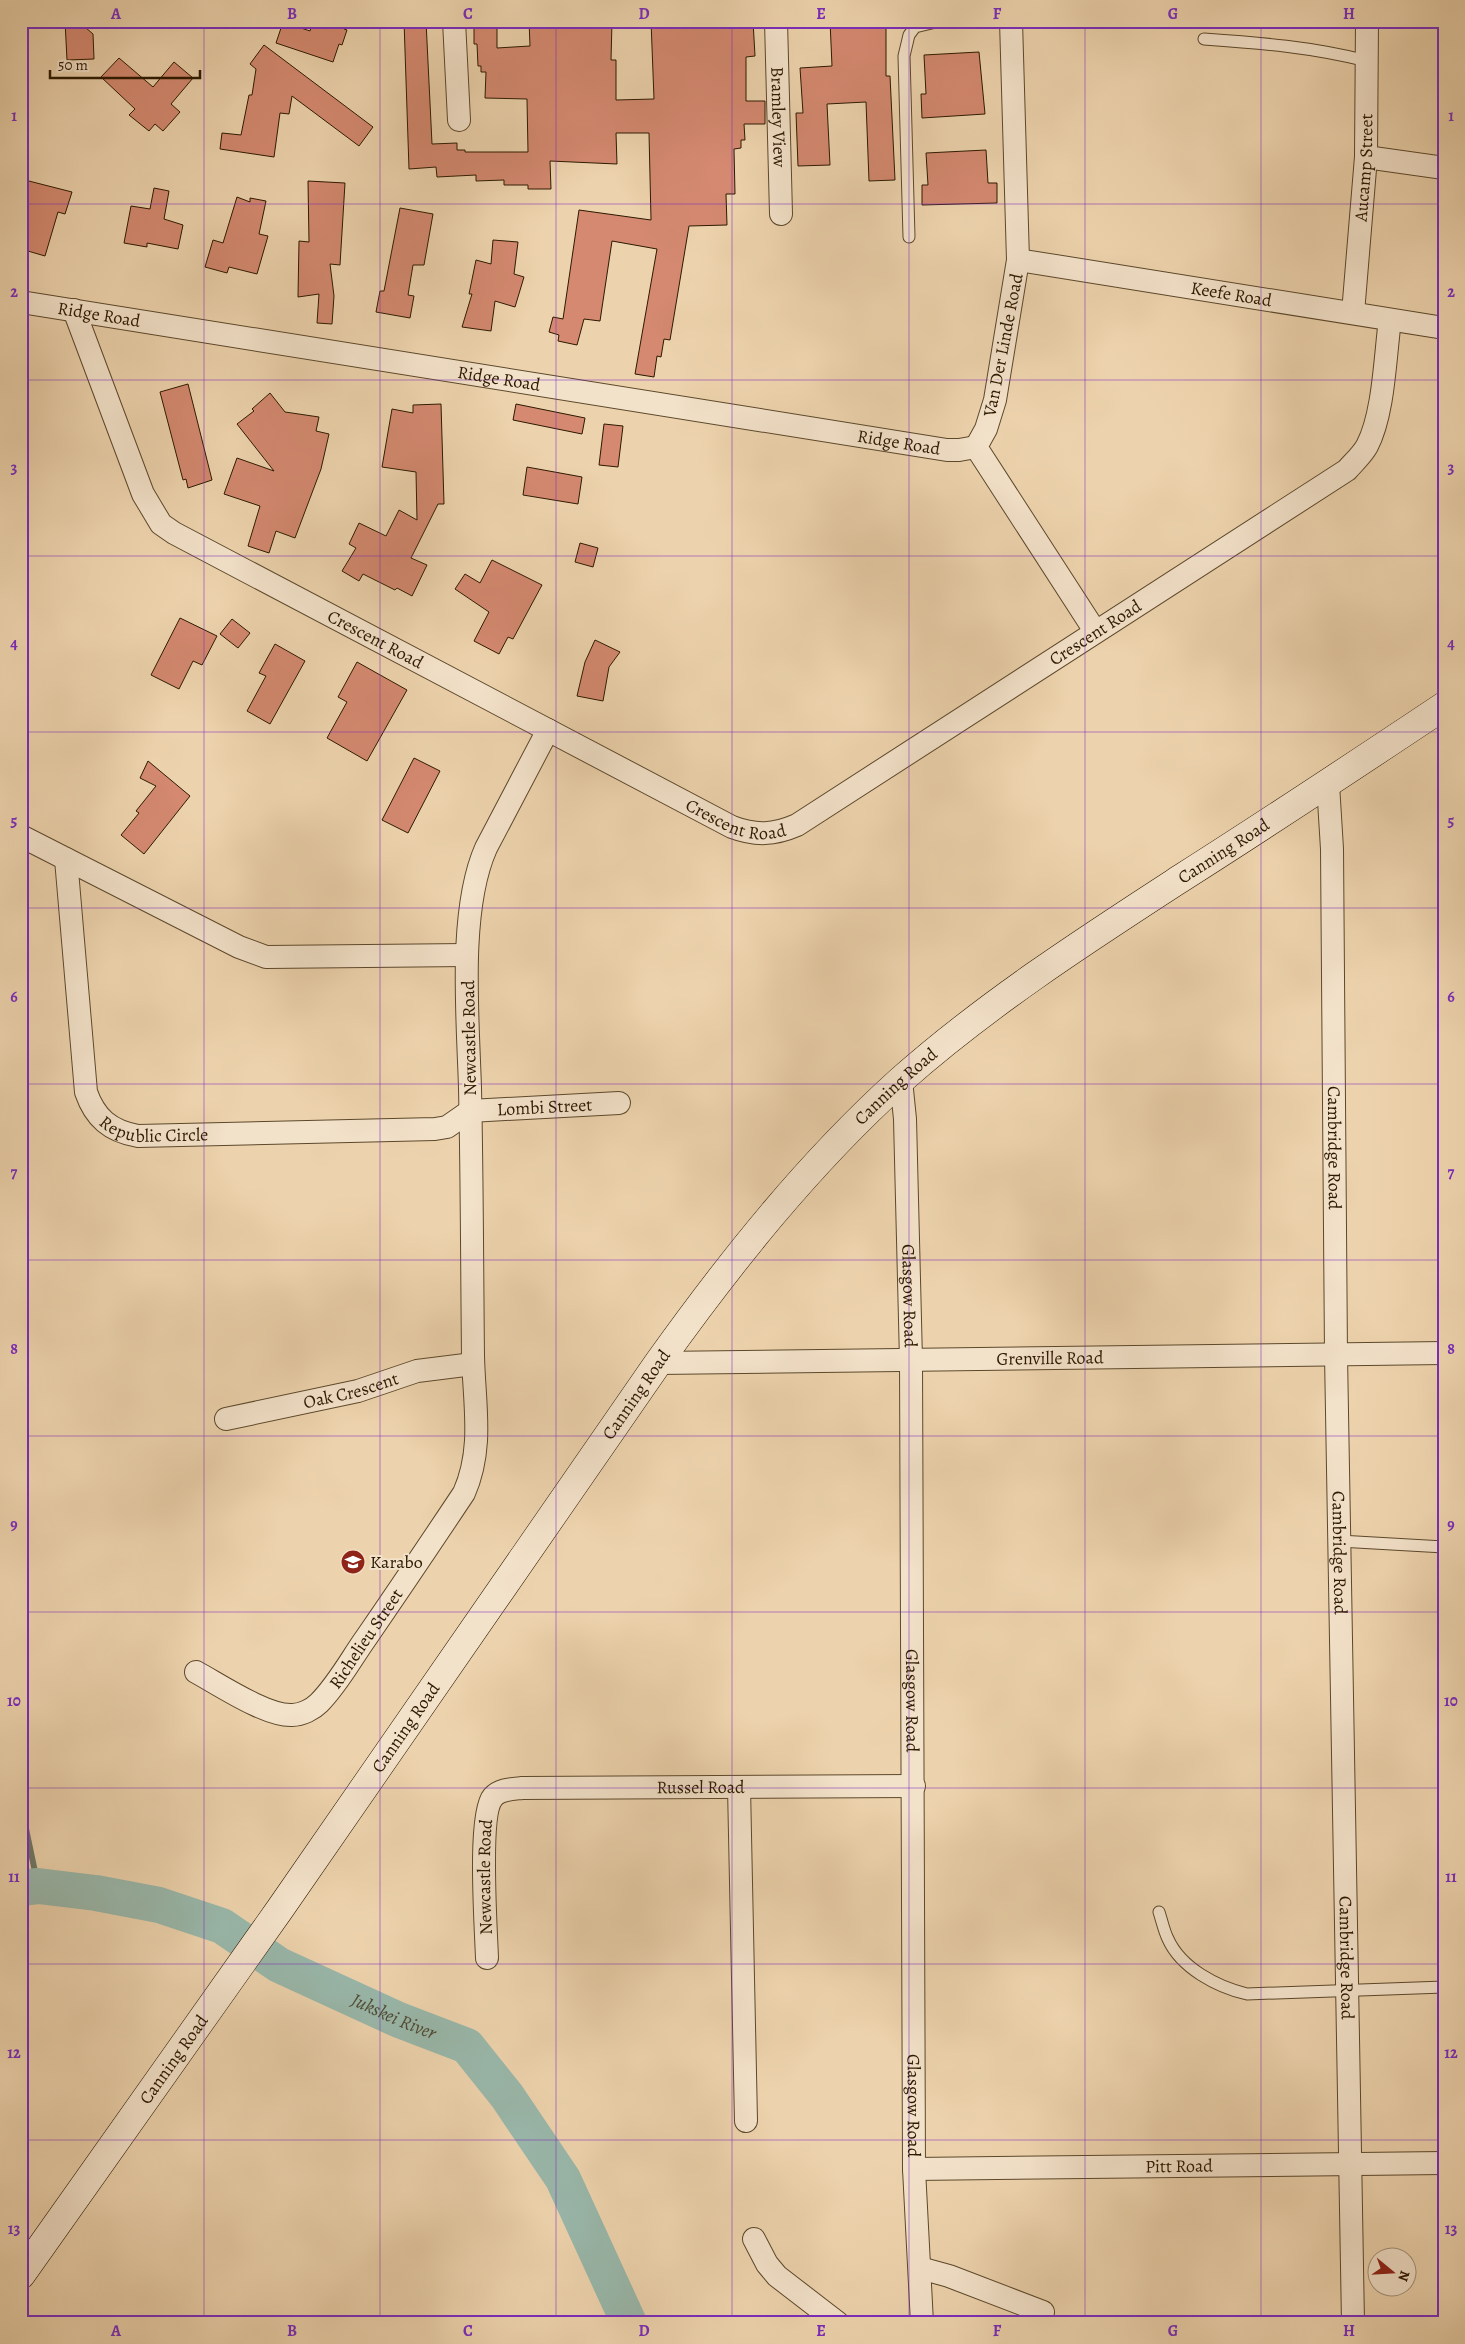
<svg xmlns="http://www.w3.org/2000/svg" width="1465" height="2344" viewBox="0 0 1465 2344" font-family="Alegreya,serif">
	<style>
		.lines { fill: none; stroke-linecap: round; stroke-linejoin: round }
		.stream { stroke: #6d7867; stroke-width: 6 }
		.river { stroke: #99b8ab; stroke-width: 36 }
		.building { fill: #d48970; stroke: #2c1900 }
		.service-casing { stroke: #5c482b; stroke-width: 13 }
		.minor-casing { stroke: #5c482b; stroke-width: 24 }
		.secondary-casing { stroke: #2c1900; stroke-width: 29 }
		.service { stroke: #f3e2ca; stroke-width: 11 }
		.minor { stroke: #f3e2ca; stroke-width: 22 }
		.secondary { stroke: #f3e2ca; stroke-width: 28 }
		.grid { fill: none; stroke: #7b2cbf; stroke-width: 1; stroke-opacity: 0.55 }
		.labels { text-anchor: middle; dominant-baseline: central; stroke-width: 4; stroke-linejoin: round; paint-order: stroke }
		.street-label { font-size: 18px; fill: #2c1900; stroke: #f3e2ca }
		.poi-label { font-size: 18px; fill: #2c1900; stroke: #f3e2ca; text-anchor: start }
		.water-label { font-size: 19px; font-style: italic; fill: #4d4933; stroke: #f3e2ca }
		.neatline { fill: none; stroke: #7b2cbf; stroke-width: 2 }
		.grid-label { font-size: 16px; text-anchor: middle; font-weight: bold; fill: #7b2cbf }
	</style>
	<rect width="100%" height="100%" fill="#edd3ad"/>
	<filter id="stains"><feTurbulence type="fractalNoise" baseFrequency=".004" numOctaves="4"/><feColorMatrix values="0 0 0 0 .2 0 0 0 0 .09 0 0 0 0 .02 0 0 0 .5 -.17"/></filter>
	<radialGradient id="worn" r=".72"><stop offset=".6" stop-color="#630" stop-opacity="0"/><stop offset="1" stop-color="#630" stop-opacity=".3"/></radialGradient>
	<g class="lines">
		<!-- stream -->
		<polyline class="stream" points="21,1805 38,1886"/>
		<!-- river -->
		<path class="river" id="s1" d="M21,1888l17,-2 58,7 63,12 63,21 57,39 120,55 68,26 40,50 56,83 66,144"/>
	</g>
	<!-- building -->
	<g class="building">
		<polygon points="65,21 78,21 93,34 94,59 67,60"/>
		<polygon points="313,21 347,21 344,29 347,30 342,45 339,44 333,62 276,43 283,22 310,31"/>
		<polygon points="404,21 426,21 432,144 457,143 457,150 465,150 465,152 528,152 527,99 485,98 486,72 481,72 481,66 478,66 477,44 474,44 474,23 497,23 497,48 530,46 529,21 612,21 611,60 616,60 616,100 654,99 651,21 753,21 755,56 746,57 746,101 765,101 765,124 744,124 745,140 741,140 741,148 734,149 735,194 726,194 727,225 689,226 670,340 664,339 661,357 657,356 654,377 635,374 657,249 612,241 600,321 584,319 577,345 558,341 559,335 549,332 553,317 563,319 579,210 651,220 649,133 616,133 617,164 550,161 551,189 528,189 528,185 504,185 504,180 476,181 476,175 437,177 436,167 409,169"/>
		<polygon points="830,21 886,21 886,76 890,76 895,180 869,181 866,102 827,104 830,165 798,166 796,113 803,113 800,68 832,66"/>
		<polygon points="264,45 373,127 359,146 292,96 289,114 280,113 274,157 220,149 222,133 241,135 249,95 252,95 256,69 250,64"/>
		<polygon points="979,52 985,114 922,118 921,94 926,94 924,55"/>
		<polygon points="119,58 153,87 174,62 193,78 171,104 180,112 163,131 155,124 149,131 129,115 135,109 101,77"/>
		<polygon points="986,150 988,183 997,183 997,203 922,205 922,185 928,185 926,153"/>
		<polygon points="21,179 72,192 65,214 58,212 45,256 21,249"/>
		<polygon points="308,181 345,183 340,265 330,264 334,296 332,324 317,323 319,294 298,297 299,241 309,242"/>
		<polygon points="154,188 169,191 164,219 183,225 178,249 147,243 147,247 124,243 131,206 150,209"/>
		<polygon points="237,197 250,202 250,198 266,201 259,234 268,236 257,274 229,267 227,273 205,267 213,240 223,243"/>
		<polygon points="400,208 433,214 424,265 413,265 408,295 414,296 410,318 376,312 380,291 384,291"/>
		<polygon points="493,240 518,242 514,274 524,277 515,307 495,301 491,331 462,327 472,294 469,294 476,260 491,264"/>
		<polygon points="188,384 212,480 188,488 186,479 183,480 160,392"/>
		<polygon points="270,393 285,412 319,417 316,431 329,434 321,469 295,538 276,531 269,553 248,546 260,506 224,494 237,458 274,471 237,424 254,411 252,409"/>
		<polygon points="441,404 444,504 438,504 411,558 427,565 412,596 397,588 395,590 363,574 359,581 342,571 356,548 349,544 359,523 386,536 399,510 417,520 416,472 382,467 392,409 413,413 413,405"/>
		<polygon points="516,404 585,418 582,434 513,420"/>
		<polygon points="604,424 623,426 618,467 599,465"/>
		<polygon points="527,467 582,477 578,504 523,495"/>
		<polygon points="580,543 598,548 593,567 575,562"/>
		<polygon points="492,560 542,585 513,639 508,637 499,654 474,641 489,612 455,589 465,574 480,583"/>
		<polygon points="180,618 217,636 202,665 193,661 179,689 151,675"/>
		<polygon points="232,619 250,633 238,648 220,634"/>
		<polygon points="595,640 620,652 609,667 603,701 577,696 585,662"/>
		<polygon points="275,644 305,661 270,724 247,711 266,676 259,673"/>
		<polygon points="357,662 407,690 367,761 327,738 347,702 338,697"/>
		<polygon points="414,758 440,771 408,833 382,820"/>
		<polygon points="148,761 190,796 144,854 121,835 139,813 136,811 156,786 140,778"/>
	</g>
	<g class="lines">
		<defs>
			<g id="service">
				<path d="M1204,39c57,4 108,8 163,22"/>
				<polyline points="909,237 904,56 909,35 915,27 936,22 969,21"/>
				<polyline points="1339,1541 1444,1547"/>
				<path d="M1159,1912c3,9 5,19 9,27 13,29 49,48 79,55l197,-7"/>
			</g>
			<g id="minor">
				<polyline points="454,21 459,120"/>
				<path id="s2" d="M776,21l5,193"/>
				<polyline points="1011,21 1018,260 995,400 986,429 976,447 1095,631"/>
				<polyline points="1366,157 1444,168"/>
				<path id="s3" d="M1018,260l426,68"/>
				<path id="s4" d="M21,302l926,148h12l17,-3"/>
				<path id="s5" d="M74,310l69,184 18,30 13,9 558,294c24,9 42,8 65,-2l550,-355c7,-8 15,-15 20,-24 17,-32 18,-90 23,-126"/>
				<path id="s6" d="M1353,313l13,-156 1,-136"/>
				<path id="s7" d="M1328,784l4,65 4,506 17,968"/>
				<polyline points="21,836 239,947 266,957 467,955"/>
				<path id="s8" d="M66,859l20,233c9,26 24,39 52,44l297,-7 12,-2 23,-16 149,-8"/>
				<path id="s9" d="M901,1080l4,39 6,241 3,809 8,154"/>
				<path id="s10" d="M658,1363l786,-10"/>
				<path id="s11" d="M226,1419l132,-28 59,-20 56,-7"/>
				<path id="s12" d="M196,1672c24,13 70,44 96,43 10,0 21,-6 27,-12 19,-19 32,-44 47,-65 33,-48 66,-97 98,-145 20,-45 10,-90 9,-137 -1,-90 -1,-179 -3,-268 -2,-69 -12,-177 16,-240l62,-118"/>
				<polyline points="739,1787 746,2121"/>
				<path id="s13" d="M487,1958c-1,-29 -9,-144 6,-161 7,-8 19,-8 29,-9l392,-2"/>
				<path id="s14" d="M914,2169l530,-6"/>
				<polyline points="754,2239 767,2264 777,2276 838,2323"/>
				<polyline points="920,2268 949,2276 1043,2312"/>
			</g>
			<g id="secondary">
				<path id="s15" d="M21,2275l259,-366 378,-546c73,-102 150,-199 243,-283 87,-77 185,-140 282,-203 88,-56 174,-113 261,-171"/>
			</g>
		</defs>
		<!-- service casing -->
		<use href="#service" class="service-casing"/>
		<!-- minor casing -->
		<use href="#minor" class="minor-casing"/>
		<!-- secondary casing -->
		<use href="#secondary" class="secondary-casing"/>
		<!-- service -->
		<use href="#service" class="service"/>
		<!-- minor -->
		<use href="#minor" class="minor"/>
		<!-- secondary -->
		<use href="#secondary" class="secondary"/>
	</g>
	<!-- grid -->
	<path class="grid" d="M204,21v2302M380,21v2302M556,21v2302M732,21v2302M909,21v2302M1085,21v2302M1261,21v2302M21,204h1423M21,380h1423M21,556h1423M21,732h1423M21,908h1423M21,1084h1423M21,1260h1423M21,1436h1423M21,1612h1423M21,1788h1423M21,1964h1423M21,2140h1423"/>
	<!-- icons -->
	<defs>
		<symbol id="school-disc" viewBox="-11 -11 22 22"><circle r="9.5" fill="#8f2418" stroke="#f3e2ca"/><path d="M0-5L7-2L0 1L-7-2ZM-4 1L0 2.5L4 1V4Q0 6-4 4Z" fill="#fff"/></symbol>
	</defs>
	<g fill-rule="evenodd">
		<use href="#school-disc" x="339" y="1548" width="28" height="28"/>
	</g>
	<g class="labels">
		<!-- street labels -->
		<g class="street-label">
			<text stroke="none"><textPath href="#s2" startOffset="96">Bramley View</textPath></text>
			<text stroke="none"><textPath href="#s6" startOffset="146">Aucamp Street</textPath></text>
			<text stroke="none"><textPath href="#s3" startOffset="216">Keefe Road</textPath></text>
			<text stroke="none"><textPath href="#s4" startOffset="79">Ridge Road</textPath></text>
			<text transform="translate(1003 345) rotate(-79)">Van Der Linde Road</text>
			<text stroke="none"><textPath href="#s4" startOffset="484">Ridge Road</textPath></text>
			<text stroke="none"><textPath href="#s4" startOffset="889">Ridge Road</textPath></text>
			<text stroke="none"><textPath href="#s5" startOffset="1300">Crescent Road</textPath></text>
			<text stroke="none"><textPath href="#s5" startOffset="475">Crescent Road</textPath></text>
			<text stroke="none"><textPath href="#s5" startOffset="880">Crescent Road</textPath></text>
			<text stroke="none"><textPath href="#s15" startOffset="1882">Canning Road</textPath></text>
			<text transform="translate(469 1038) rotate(-91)">Newcastle Road</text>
			<text stroke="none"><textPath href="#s15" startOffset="1478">Canning Road</textPath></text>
			<text stroke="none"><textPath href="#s8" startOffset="718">Lombi Street</textPath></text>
			<text stroke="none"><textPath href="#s8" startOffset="321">Republic Circle</textPath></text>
			<text stroke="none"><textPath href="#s7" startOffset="364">Cambridge Road</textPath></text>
			<text stroke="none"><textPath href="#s9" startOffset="216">Glasgow Road</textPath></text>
			<text stroke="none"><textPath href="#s10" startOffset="392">Grenville Road</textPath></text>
			<text stroke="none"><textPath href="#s11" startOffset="128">Oak Crescent</textPath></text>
			<text stroke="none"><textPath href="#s15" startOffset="1074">Canning Road</textPath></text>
			<text stroke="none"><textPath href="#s7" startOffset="769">Cambridge Road</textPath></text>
			<text stroke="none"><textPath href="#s12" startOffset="216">Richelieu Street</textPath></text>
			<text stroke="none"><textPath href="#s9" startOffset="621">Glasgow Road</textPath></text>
			<text stroke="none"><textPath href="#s15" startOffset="669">Canning Road</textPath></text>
			<text stroke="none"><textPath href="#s13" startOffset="372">Russel Road</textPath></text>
			<text stroke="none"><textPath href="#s13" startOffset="81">Newcastle Road</textPath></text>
			<text stroke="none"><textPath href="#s7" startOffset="1174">Cambridge Road</textPath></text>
			<text stroke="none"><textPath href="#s15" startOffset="264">Canning Road</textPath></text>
			<text stroke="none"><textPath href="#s9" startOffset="1026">Glasgow Road</textPath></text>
			<text stroke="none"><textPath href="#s14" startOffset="265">Pitt Road</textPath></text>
		</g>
		<!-- poi labels -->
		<g class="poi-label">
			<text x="370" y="1562">Karabo</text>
		</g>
		<!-- water labels -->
		<g class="water-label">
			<text stroke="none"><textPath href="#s1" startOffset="401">Jukskei River</textPath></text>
		</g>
	</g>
	<!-- margin -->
	<rect width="1465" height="2344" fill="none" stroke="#edd3ad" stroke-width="55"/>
	<!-- north arrow -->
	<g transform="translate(1392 2272) rotate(108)"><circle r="24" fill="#f3e2ca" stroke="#a39279"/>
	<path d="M0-4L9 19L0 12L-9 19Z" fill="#8f2418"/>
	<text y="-8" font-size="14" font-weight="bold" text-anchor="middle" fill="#2c1900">N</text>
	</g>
	<!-- scale -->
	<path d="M50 70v8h150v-8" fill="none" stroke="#2c1900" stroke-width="2.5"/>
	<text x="58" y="70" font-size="15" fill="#2c1900" stroke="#f3e2ca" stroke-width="4" paint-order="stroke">50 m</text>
	<rect x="28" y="28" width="1410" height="2288" class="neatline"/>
	<g class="grid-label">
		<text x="116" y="19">A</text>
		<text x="292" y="19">B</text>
		<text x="468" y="19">C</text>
		<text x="644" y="19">D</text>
		<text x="821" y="19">E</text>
		<text x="997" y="19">F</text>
		<text x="1173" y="19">G</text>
		<text x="1349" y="19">H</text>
		<text x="14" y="121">1</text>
		<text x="1451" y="121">1</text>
		<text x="14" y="297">2</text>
		<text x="1451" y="297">2</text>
		<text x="14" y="473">3</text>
		<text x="1451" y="473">3</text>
		<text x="14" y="649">4</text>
		<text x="1451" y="649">4</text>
		<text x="14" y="826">5</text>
		<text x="1451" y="826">5</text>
		<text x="14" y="1002">6</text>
		<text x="1451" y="1002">6</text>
		<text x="14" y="1178">7</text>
		<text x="1451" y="1178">7</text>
		<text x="14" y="1354">8</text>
		<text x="1451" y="1354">8</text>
		<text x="14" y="1530">9</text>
		<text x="1451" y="1530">9</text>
		<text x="14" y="1706">10</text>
		<text x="1451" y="1706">10</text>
		<text x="14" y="1882">11</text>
		<text x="1451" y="1882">11</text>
		<text x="14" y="2058">12</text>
		<text x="1451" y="2058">12</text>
		<text x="14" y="2234">13</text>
		<text x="1451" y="2234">13</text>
		<text x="116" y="2336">A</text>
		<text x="292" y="2336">B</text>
		<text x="468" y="2336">C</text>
		<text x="644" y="2336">D</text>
		<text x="821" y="2336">E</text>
		<text x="997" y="2336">F</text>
		<text x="1173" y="2336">G</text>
		<text x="1349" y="2336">H</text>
	</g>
	<rect width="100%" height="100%" filter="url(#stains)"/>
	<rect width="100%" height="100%" fill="url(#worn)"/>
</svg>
